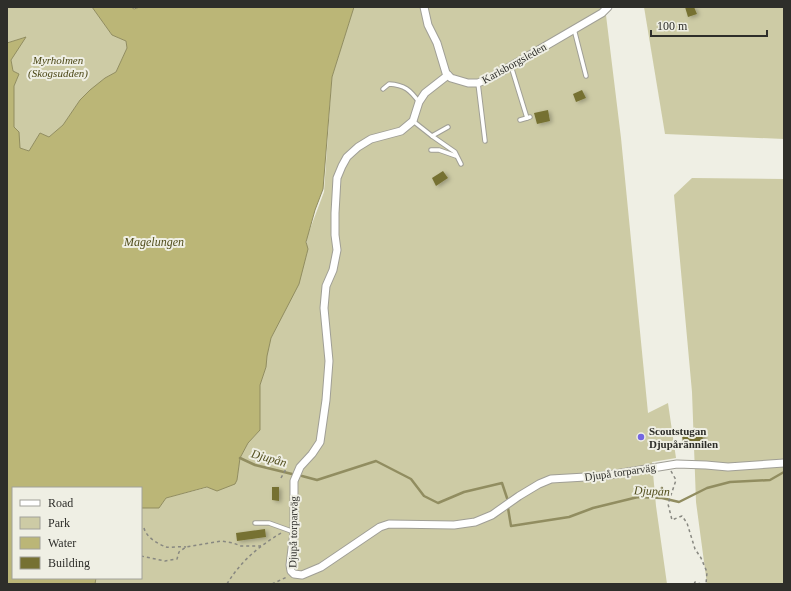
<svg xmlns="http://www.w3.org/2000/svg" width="791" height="591" viewBox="0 0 791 591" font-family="Georgia,serif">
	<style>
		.green { fill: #cdcba5 }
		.water { fill: #bbb677; stroke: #918d60 }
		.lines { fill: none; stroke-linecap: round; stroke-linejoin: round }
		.stream { stroke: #918d60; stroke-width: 2.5 }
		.building { fill: #767133; filter: url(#shadow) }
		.lane-casing { stroke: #a09f96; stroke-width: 5.5 }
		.street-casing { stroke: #a09f96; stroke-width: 9 }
		.path { stroke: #888881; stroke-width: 1.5; stroke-dasharray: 3 3; stroke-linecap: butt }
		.lane { stroke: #fff; stroke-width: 3.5 }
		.street { stroke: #fff; stroke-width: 7 }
		.poi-dot { fill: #7466e1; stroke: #efefe4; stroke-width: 1.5 }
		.labels { text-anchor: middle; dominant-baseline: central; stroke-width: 4; stroke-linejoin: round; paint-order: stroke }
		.park-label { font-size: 11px; font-style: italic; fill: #4b4716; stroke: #efefe4 }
		.street-label { font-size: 11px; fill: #2e2e2a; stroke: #efefe4 }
		.poi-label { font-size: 11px; font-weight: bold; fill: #2e2e2a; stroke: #efefe4; text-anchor: start }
		.water-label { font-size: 12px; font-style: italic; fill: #524e1d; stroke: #efefe4 }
	</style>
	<defs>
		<filter id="shadow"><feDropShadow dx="2.5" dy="1.5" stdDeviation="2" flood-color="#0004"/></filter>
	</defs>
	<rect width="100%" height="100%" fill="#efefe4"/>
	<!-- green -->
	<g class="green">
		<polygon points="7,7 92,7 112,35 126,41 127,48 116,72 105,78 80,100 63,125 49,137 40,133 29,151 19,148 19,132 14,127 14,86 19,74 13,71 11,60 25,37 7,43"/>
		<polygon points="354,7 605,7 621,138 648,413 668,403 676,458 652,462 656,506 667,584 95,584 96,578 141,578 141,508 159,508 166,498 237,480 240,458 248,443 260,430 260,385 266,367 266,356 271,338 291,297 307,254 307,237 324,192 332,77"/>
		<polygon points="644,7 784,7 784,139 665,134"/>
		<polygon points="692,178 784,179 784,584 707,584 696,502 692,392 674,195"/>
	</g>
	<!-- water -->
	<polygon class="water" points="92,7 131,7 134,9 140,7 354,7 332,77 323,189 315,210 306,242 308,249 299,284 271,338 267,356 266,367 260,385 260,430 248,443 240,458 237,480 235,484 217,491 207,487 166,498 159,508 141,508 141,488 13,488 13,578 96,578 95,584 7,584 7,43 26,37 11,60 13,71 19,74 14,86 14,127 19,132 20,148 29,151 40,133 49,137 63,125 80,100 90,90 105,78 116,72 127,48 126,41 112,35"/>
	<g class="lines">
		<!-- stream -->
		<g class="stream">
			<polyline points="240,458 255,465 292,474"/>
			<polyline points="302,476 317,480 376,461 411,479 424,496 438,503 464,492 502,483 507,498"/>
			<polyline points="508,508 511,526 569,517 593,508 638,497 662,498 679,502 707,488 730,482 770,480 784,472"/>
		</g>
	</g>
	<!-- building -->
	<g class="building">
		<polygon points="685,7 694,7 697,14 688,17"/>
		<polygon points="582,90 586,98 576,102 573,94"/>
		<polygon points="548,110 550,121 537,124 534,113"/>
		<polygon points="443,171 448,178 436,186 432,178"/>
		<polygon points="702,433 703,441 683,444 682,435"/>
		<polygon points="272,487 279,487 279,501 272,500"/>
		<polygon points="265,529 266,537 237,541 236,533"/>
	</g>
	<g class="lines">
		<defs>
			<g id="lane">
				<polyline points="574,29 586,76"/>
				<polyline points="511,66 527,118 530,117"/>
				<polyline points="478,83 485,141"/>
				<path d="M383,89l6,-5c16,1 21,6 30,18"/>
				<polyline points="520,120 527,118"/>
				<polyline points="413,121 432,136 455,152 461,164"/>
				<polyline points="432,136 448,127"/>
				<polyline points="431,150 439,150 456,156"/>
				<polyline points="255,523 269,523 294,532"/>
			</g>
			<g id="street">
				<polyline points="424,7 428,25 437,43 446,73 451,78 468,83 478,83 494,76 602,13 608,7"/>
				<polyline points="448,75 425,93 419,102 413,121 401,131 371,139 358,147 347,157 342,166 337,178 335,213 335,235 337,250 333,270 326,286 324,308 329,361 326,400 320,442 312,454 300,467 294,481 294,532 290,565 291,571 294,574 302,575 321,567 380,527 389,524 454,525 475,522 492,515 519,496 539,484 551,479 603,476 677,464 706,465 728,467 784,463"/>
			</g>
		</defs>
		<!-- lane casing -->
		<use href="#lane" class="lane-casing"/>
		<!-- street casing -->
		<use href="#street" class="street-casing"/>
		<!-- path -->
		<g class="path">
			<polyline points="671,471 676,480 668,504 672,520 682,516 687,523 695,549 701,558 707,572 706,584"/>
			<polyline points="281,478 286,469"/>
			<path d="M144,528c2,9 14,16 22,19 4,1 15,-1 20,0"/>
			<polyline points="141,556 165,561 177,559 179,552 186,547 221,541 233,543 241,546 261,546"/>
			<path d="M227,584c13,-22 32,-38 54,-51"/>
			<polyline points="272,584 287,577"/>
			<polyline points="694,584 695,582 701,584"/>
		</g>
		<!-- lane -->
		<use href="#lane" class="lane"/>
		<!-- street -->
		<use href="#street" class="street"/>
	</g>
	<!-- markers -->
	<circle class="poi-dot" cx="641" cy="437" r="4"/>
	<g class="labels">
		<!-- park labels -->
		<g class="park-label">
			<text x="58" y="60">Myrholmen<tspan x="58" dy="13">(Skogsudden)</tspan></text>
		</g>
		<!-- street labels -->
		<g class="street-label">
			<text transform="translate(514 63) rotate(-29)">Karlsborgsleden</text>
			<text transform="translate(620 472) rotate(-8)">Djupå torparväg</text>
			<text transform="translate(293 532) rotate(-89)">Djupå torparväg</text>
		</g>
		<!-- poi labels -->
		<g class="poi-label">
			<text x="649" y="431">Scoutstugan<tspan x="649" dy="13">Djupårännilen</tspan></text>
		</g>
		<!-- water labels -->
		<g class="water-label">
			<text x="154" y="242">Magelungen</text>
			<text transform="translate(269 458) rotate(16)">Djupån</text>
			<text transform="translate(652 491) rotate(2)">Djupån</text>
		</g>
	</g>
	<!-- border -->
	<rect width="791" height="591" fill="none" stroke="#2e2e2a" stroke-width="16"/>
	<!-- legend -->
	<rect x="12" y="487" width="130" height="92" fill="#efefe4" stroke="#a2a29a"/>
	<rect x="20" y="500" width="20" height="6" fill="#ffffff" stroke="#a2a29a"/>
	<text x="48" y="507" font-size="12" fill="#2e2e2a">Road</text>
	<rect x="20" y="517" width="20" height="12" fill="#cdcba5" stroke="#a2a29a"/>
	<text x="48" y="527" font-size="12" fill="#2e2e2a">Park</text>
	<rect x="20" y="537" width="20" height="12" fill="#bbb677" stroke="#a2a29a"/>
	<text x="48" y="547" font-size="12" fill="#2e2e2a">Water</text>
	<rect x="20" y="557" width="20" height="12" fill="#767133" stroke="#a2a29a"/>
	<text x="48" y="567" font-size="12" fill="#2e2e2a">Building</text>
	<!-- scale -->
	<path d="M651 30v6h116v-6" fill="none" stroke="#2e2e2a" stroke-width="2"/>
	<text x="657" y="30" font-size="12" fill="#2e2e2a" stroke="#efefe4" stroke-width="3" paint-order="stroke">100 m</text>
</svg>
